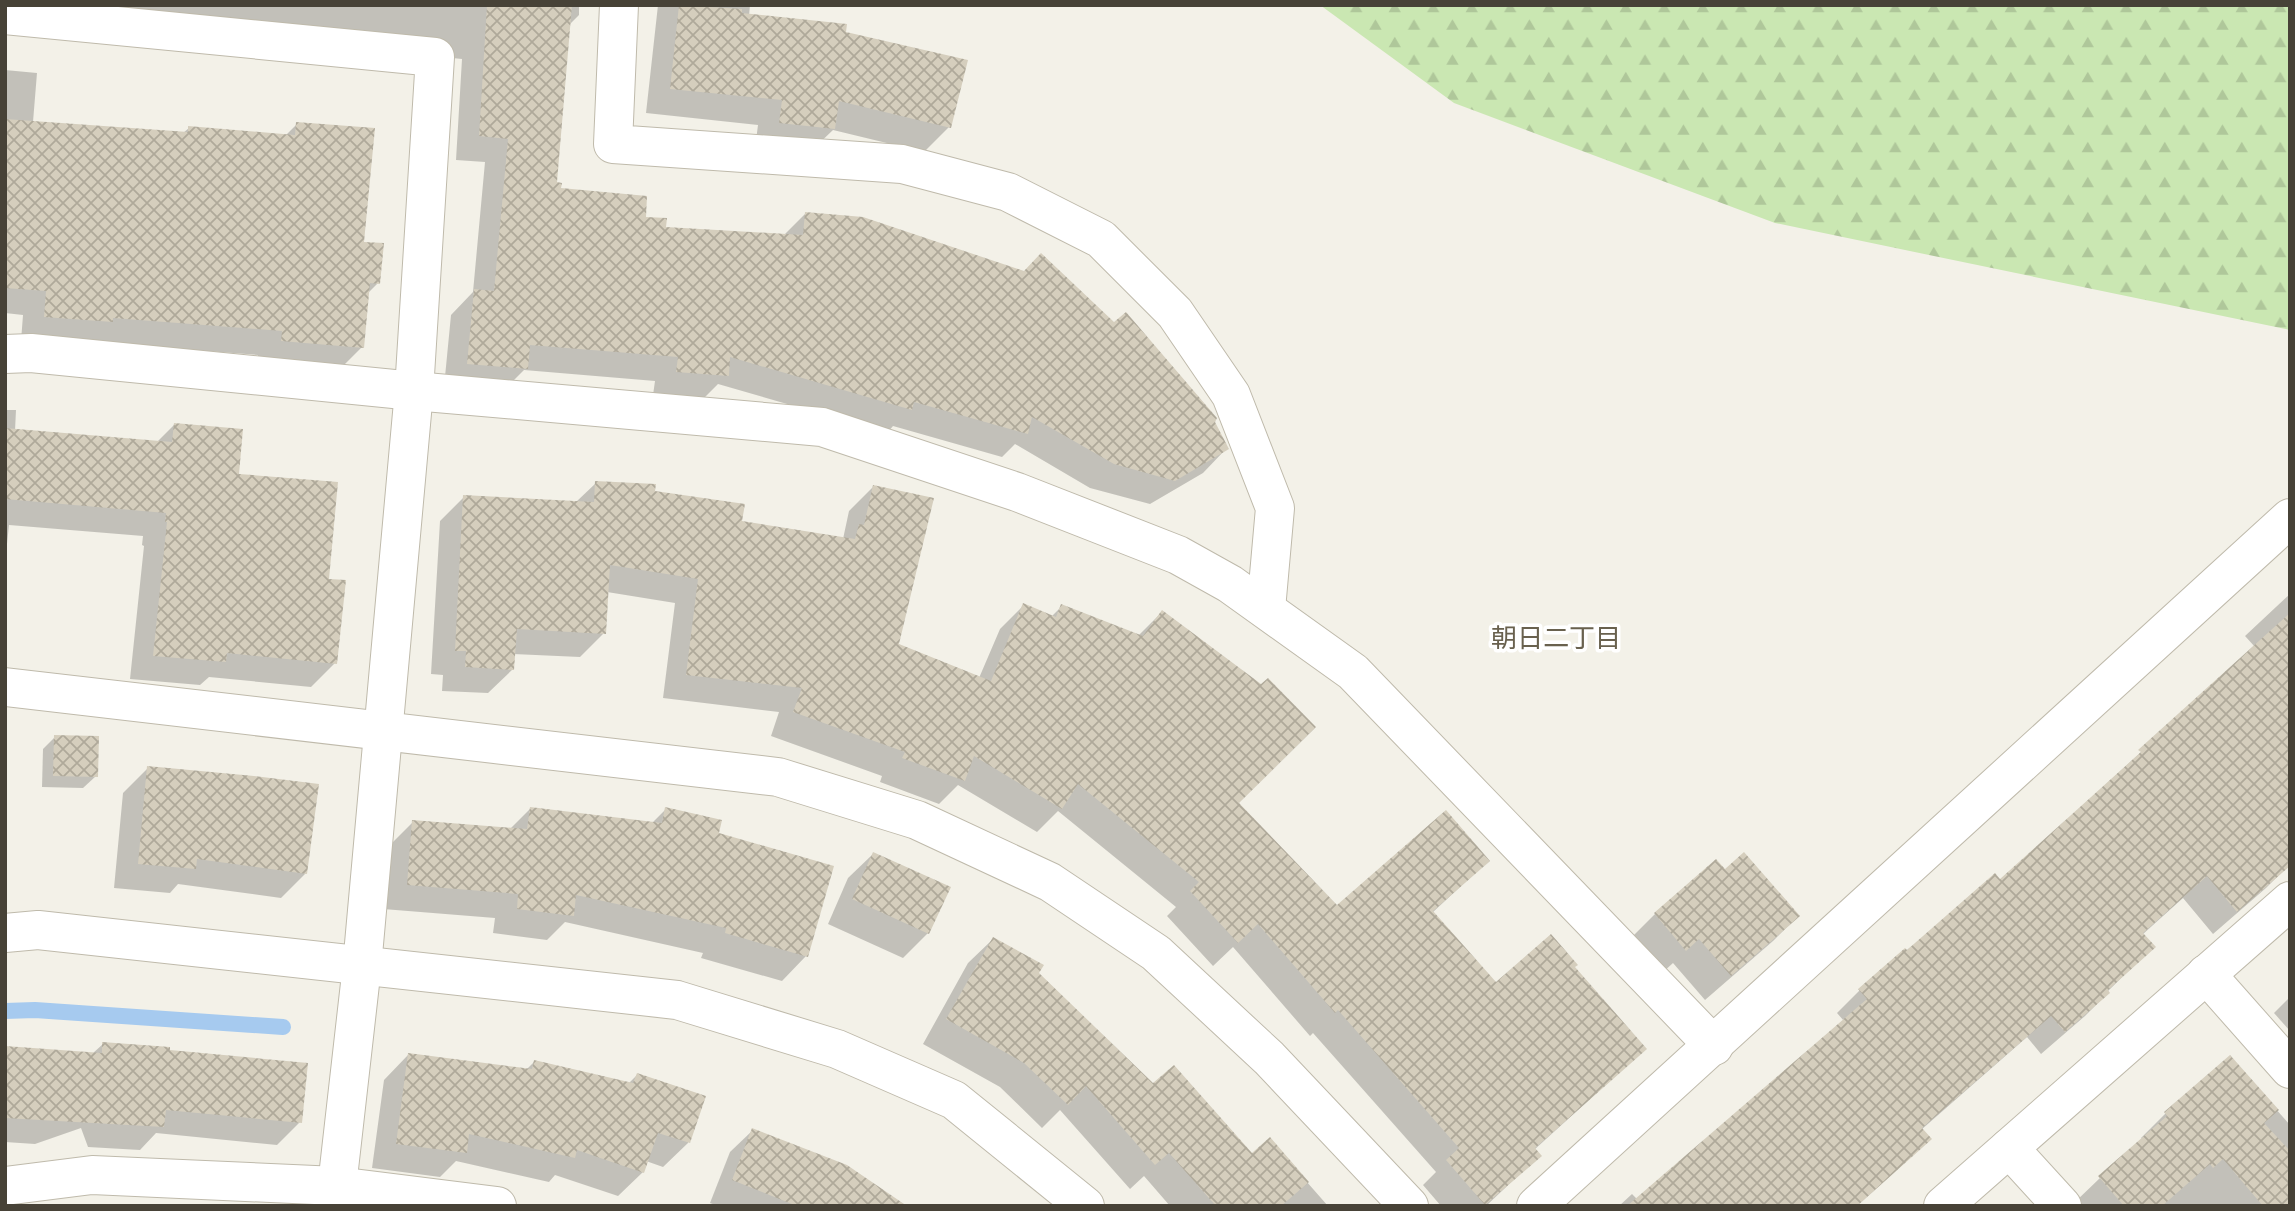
<svg xmlns="http://www.w3.org/2000/svg" width="2295" height="1211" viewBox="0 0 2295 1211" font-family="'DM Sans','Noto Sans JP',sans-serif">
	<style>
		.forest { fill: url(#forest-firs) }
		.shadow { fill: #0003 }
		.lines { fill: none; stroke-linecap: round; stroke-linejoin: round }
		.stream { stroke: #a6caef; stroke-width: 16 }
		.building { fill: url(#building-cross-hatch) }
		.minor-casing { stroke: #bfbaab; stroke-width: 40 }
		.minor { stroke: #fff; stroke-width: 38 }
		.labels { text-anchor: middle; dominant-baseline: central; stroke-width: 7; stroke-linejoin: round; paint-order: stroke }
		.neighbourhood-label { font-size: 26px; fill: #69614e; stroke: #fff }
	</style>
	<defs>
		<pattern id="forest-firs" width="22" height="20" patternUnits="userSpaceOnUse" patternTransform="scale(1.75)"><rect width="22" height="20" fill="#cae7b2"/><path d="M5 1l3.5 6h-7zM16 11l3.5 6h-7z" fill="#afc79a"/></pattern>
		<pattern id="building-cross-hatch" width="8" height="8" patternUnits="userSpaceOnUse" patternTransform="scale(1.75)"><rect width="8" height="8" fill="#d5cebd"/><path d="M0 0l8 8M0 8l8-8" fill="none" stroke="#afa99a"/></pattern>
	</defs>
	<rect width="100%" height="100%" fill="#f3f1e8"/>
	<!-- forest -->
	<polygon class="forest" points="1320,5 2290,5 2290,330 1775,223 1454,103"/>
	<!-- shadow -->
	<g class="shadow">
		<polygon points="97,5 579,5 579,15 568,26 555,184 559,190 644,219 664,229 783,236 805,214 1213,422 1226,449 1203,473 1150,504 1090,488 1015,444 1002,457 893,426 887,433 718,384 703,399 653,395 655,381 524,370 502,392 444,387 451,315 473,292 485,162 456,160 462,59 170,29"/>
		<polygon points="658,5 750,5 749,16 844,33 949,127 924,152 833,130 809,153 755,148 758,125 646,113"/>
		<polygon points="5,70 37,73 33,122 183,133 189,128 285,136 297,124 363,243 378,283 367,294 362,347 338,371 258,364 258,355 90,342 21,341 23,315 5,313"/>
		<polygon points="5,410 16,410 15,431 156,443 174,425 238,475 328,580 335,663 311,687 209,677 200,685 130,679 144,546 142,545 143,536 9,525 5,563"/>
		<polygon points="596,483 654,492 740,522 843,539 849,511 873,487 897,645 979,678 1000,629 1024,605 1051,617 1062,606 1138,636 1162,612 1237,803 1337,907 1488,861 1432,913 1496,984 1573,967 1645,1049 1534,1150 1539,1156 1486,1206 1441,1206 1423,1185 1436,1172 1313,1033 1310,1036 1233,947 1213,966 1167,916 1176,907 1058,811 1037,832 958,785 939,804 880,782 882,776 771,736 779,712 663,698 675,603 607,592 604,633 580,657 513,654 513,669 488,693 442,691 443,675 431,674 440,521 464,497 576,502"/>
		<polygon points="2290,594 2289,865 2266,888 2213,934 2183,898 2142,935 2153,947 2107,992 2108,993 2085,1016 2041,1054 2027,1037 1921,1130 1930,1139 1857,1206 1619,1206 1632,1194 1637,1199 1844,1021 1837,1013 1860,990 2000,882 2255,647 2245,636"/>
		<polygon points="55,737 96,776 83,788 42,787 43,749"/>
		<polygon points="148,768 306,873 281,898 178,884 170,893 114,888 123,793"/>
		<polygon points="530,809 651,824 666,809 717,834 806,956 782,981 701,958 703,953 565,922 547,940 493,933 495,918 383,909 388,847 413,822 509,830"/>
		<polygon points="873,854 928,933 903,958 828,924 848,878"/>
		<polygon points="1716,862 1725,871 1798,916 1773,941 1705,1000 1673,963 1661,974 1630,939 1655,914"/>
		<polygon points="993,939 1037,973 1153,1085 1252,1156 1270,1140 1328,1206 1170,1206 1144,1176 1130,1189 1060,1110 1042,1128 1000,1087 923,1044 968,963"/>
		<polygon points="2290,997 2290,1031 2274,1013"/>
		<polygon points="103,1044 168,1051 300,1122 277,1145 156,1133 140,1150 88,1147 81,1128 35,1144 5,1142 5,1048 92,1054"/>
		<polygon points="408,1055 526,1070 534,1062 628,1084 637,1075 703,1097 688,1143 663,1167 646,1161 643,1172 618,1196 555,1175 549,1182 456,1161 440,1177 372,1168 384,1080"/>
		<polygon points="2230,1057 2290,1125 2290,1206 2078,1206 2075,1202 2100,1178 2143,1140 2141,1138 2166,1113"/>
		<polygon points="753,1130 904,1206 718,1206 710,1203 730,1152"/>
	</g>
	<g class="lines">
		<!-- stream -->
		<polyline class="stream" points="5,1011 35,1010 283,1027"/>
	</g>
	<!-- building -->
	<g class="building">
		<polygon points="487,5 572,5 557,182 562,183 561,188 647,196 646,217 667,218 666,227 803,235 805,212 863,217 1024,271 1041,253 1114,322 1126,312 1217,418 1215,422 1229,449 1175,481 1114,464 1032,417 1028,434 914,402 912,410 730,357 729,376 676,372 678,357 530,345 528,369 467,364 474,289 494,291 508,139 479,136"/>
		<polygon points="679,5 742,9 742,13 847,24 846,32 968,60 951,128 839,101 835,129 779,123 782,100 670,89"/>
		<polygon points="5,119 188,132 188,126 295,135 296,122 375,128 364,242 384,243 380,284 370,283 364,348 281,341 282,331 113,318 113,322 44,317 46,291 5,288"/>
		<polygon points="174,423 243,429 239,474 338,482 329,579 346,580 337,664 227,653 226,662 153,656 167,522 165,522 166,513 5,499 5,428 172,442"/>
		<polygon points="595,481 656,484 655,491 745,504 742,521 855,539 859,524 864,525 873,485 934,498 899,644 991,681 1023,603 1056,617 1061,604 1143,636 1162,610 1261,684 1268,678 1316,727 1239,803 1337,905 1446,810 1490,861 1433,911 1496,982 1551,934 1578,965 1575,967 1647,1049 1535,1148 1542,1156 1485,1205 1446,1160 1459,1148 1338,1010 1335,1013 1258,924 1238,943 1190,891 1199,882 1078,784 1062,809 974,756 965,781 902,758 905,752 793,712 802,688 686,675 698,579 610,565 606,634 517,629 514,670 465,667 466,651 455,651 463,495 594,502"/>
		<polygon points="2290,613 2290,866 2237,912 2207,876 2143,933 2156,947 2108,990 2110,993 2065,1032 2051,1016 1922,1128 1932,1139 1857,1206 1627,1206 1867,999 1858,989 1905,948 1907,950 1995,873 2000,879 2141,752 2138,750"/>
		<polygon points="54,735 99,736 98,777 53,776"/>
		<polygon points="147,766 254,776 319,784 307,874 197,859 196,869 138,864"/>
		<polygon points="530,807 662,823 665,807 722,820 719,833 834,866 808,957 725,933 726,928 576,895 574,916 517,909 518,894 407,885 412,820 527,829"/>
		<polygon points="873,852 951,887 929,934 852,899"/>
		<polygon points="1744,852 1800,916 1731,976 1699,939 1686,951 1654,913 1716,859 1725,869"/>
		<polygon points="993,937 1044,965 1039,973 1153,1083 1174,1065 1252,1153 1270,1137 1309,1182 1281,1206 1216,1206 1169,1153 1155,1165 1086,1086 1068,1105 1024,1063 946,1019"/>
		<polygon points="102,1042 170,1047 170,1050 308,1063 302,1123 166,1110 164,1127 5,1118 5,1046 102,1053"/>
		<polygon points="408,1053 532,1069 534,1060 633,1083 637,1073 706,1096 690,1143 658,1133 644,1173 577,1150 575,1158 469,1134 467,1153 396,1144"/>
		<polygon points="2230,1055 2279,1110 2264,1123 2290,1151 2290,1206 2263,1206 2223,1159 2213,1168 2210,1164 2162,1206 2124,1206 2098,1176 2167,1116 2164,1112"/>
		<polygon points="752,1128 847,1165 907,1206 797,1206 732,1180"/>
	</g>
	<g class="lines">
		<defs>
			<g id="minor">
				<polyline points="619,5 613,144 902,164 1008,192 1101,239 1175,313 1231,395 1275,508 1266,609"/>
				<polyline points="5,15 435,57 414,391 362,966 337,1186"/>
				<polyline points="5,354 31,353 414,391 822,427 1017,492 1178,555 1230,584 1353,672 1714,1046"/>
				<polyline points="5,687 778,777 917,820 1050,882 1156,953 1269,1058 1409,1206"/>
				<polyline points="5,933 38,930 677,1000 837,1049 954,1100 1085,1206"/>
				<polyline points="2206,974 2290,1069"/>
				<polyline points="2009,1148 2062,1206"/>
				<polyline points="5,1186 92,1175 337,1186 497,1206"/>
				<polyline points="1536,1206 2290,518"/>
				<polyline points="1943,1206 2290,901"/>
			</g>
		</defs>
		<!-- minor casing -->
		<use href="#minor" class="minor-casing"/>
		<!-- minor -->
		<use href="#minor" class="minor"/>
	</g>
	<g class="labels">
		<!-- neighbourhood labels -->
		<g class="neighbourhood-label">
			<text x="1556" y="638">朝日二丁目</text>
		</g>
	</g>
	<!-- border -->
	<rect width="2295" height="1211" fill="none" stroke="#474237" stroke-width="14"/>
</svg>
